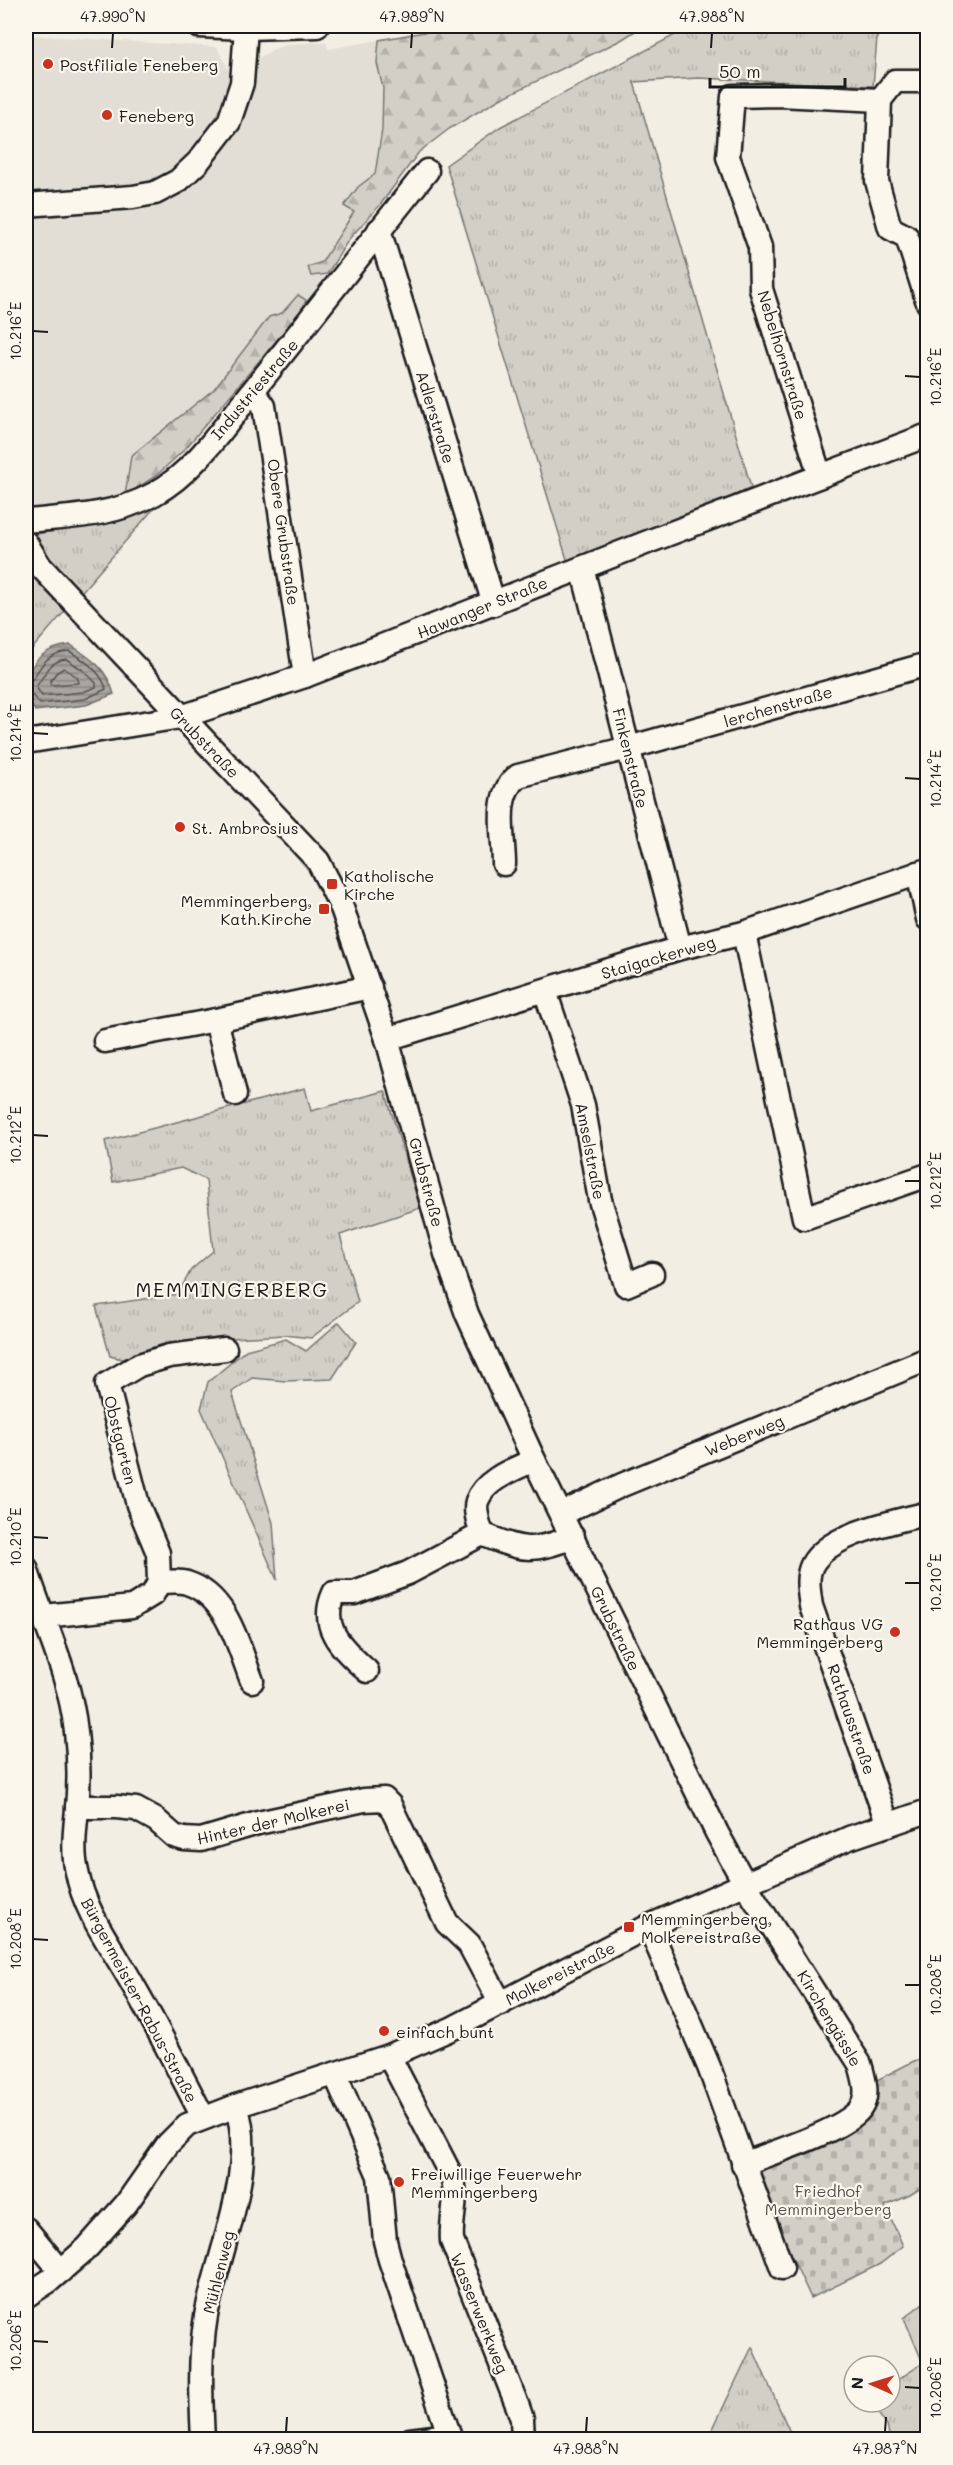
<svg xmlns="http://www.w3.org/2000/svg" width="953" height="2465" viewBox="0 0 953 2465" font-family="Mali,sans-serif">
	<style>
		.built { fill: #e2ded5 }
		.grass { fill: url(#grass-tufts); stroke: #777671; stroke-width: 1.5 }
		.forest { fill: url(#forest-firs); stroke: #777671; stroke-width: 1.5 }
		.cemetery { fill: url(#cemetery-stones); stroke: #777671; stroke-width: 1.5 }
		.water { fill: url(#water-rules); stroke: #716f6b; stroke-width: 1.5 }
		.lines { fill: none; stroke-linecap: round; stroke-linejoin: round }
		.shore { stroke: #545351; stroke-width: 1.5 }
		.minor-casing { stroke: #1c1c1c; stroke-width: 27 }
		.minor { stroke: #fbf7ec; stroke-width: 22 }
		.ticks { fill: none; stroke: #1c1c1c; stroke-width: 2 }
		.poi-dot { fill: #c8321e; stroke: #fbf7ec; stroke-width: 2 }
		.labels { text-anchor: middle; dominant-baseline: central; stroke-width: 4.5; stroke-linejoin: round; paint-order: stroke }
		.poi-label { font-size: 16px; fill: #1c1c1c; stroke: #fbf7ec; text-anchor: start }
		.street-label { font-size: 16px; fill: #1c1c1c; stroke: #fbf7ec }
		.park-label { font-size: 16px; fill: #53524f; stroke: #fbf7ec }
		.quarter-label { font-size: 20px; letter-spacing: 1.5px; fill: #1c1c1c; stroke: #fbf7ec }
		.neatline { fill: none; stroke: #1c1c1c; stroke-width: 2 }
		.ticks-label { font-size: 15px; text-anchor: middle; fill: #1c1c1c }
	</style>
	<defs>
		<pattern id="grass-tufts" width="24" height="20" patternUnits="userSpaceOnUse" patternTransform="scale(1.5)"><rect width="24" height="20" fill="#d2cfc6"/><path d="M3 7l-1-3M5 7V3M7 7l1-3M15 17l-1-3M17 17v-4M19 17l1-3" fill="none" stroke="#b4b1aa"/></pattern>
		<pattern id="forest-firs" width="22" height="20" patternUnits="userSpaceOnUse" patternTransform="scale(1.5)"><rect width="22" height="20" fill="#d2cfc6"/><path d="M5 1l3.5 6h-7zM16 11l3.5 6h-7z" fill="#b4b1aa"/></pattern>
		<pattern id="cemetery-stones" width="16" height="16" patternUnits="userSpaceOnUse" patternTransform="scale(1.5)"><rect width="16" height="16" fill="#d2cfc6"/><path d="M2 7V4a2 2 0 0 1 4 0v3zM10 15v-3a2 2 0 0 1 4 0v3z" fill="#b4b1aa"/></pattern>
		<pattern id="water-rules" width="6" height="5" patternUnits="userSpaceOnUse" patternTransform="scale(1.5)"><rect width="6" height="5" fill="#a9a6a0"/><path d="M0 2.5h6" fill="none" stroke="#898682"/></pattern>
	</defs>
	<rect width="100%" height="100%" fill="#f2eee4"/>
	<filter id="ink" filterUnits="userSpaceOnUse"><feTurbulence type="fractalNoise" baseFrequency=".0167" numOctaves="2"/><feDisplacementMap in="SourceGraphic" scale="12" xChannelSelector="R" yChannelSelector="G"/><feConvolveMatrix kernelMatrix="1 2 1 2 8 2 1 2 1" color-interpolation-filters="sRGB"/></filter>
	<g filter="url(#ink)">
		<!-- built -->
		<g class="built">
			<polygon points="26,35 217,47 229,71 227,99 222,115 173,168 160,179 137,186 26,192"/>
			<polygon points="379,40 377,63 383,88 382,130 375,174 358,187 344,206 354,212 322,262 309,267 311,276 327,274 303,309 305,300 298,295 282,313 269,317 214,389 131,456 125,496 68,508 26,510 26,218 143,210 170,201 198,182 192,176 251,91 255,70 260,57 274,49 290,44 326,42 328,49"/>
		</g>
		<!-- grass -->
		<g class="grass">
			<polygon points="692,26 878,26 873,86 698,78 634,82 751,487 714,506 569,566 446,165 500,127"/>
			<polygon points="155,507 26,656 26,536 90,524"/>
			<polygon points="305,1088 311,1111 385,1091 420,1208 340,1235 358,1302 311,1338 285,1335 232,1338 131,1361 110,1356 96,1306 178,1294 191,1270 213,1251 206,1180 181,1168 113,1182 105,1141"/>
			<polygon points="339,1322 356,1342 332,1379 286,1381 252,1378 232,1392 273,1523 277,1580 201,1409 208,1382 246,1350 286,1339 306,1351"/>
			<polygon points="927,2300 927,2439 890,2439 887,2426 870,2402 890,2402 890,2385 923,2363 904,2318"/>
			<polygon points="752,2347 793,2439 708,2439"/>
		</g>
		<!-- forest -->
		<g class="forest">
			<polygon points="459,26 643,26 621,40 498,100 449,129 419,152 380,205 349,239 327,274 311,276 308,267 322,262 354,212 344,206 358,187 375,174 382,130 383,88 377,63 379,40"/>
			<polygon points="298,295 306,300 303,309 185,449 157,475 125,496 131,456 214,389 269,317 282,313"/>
		</g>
		<!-- cemetery -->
		<polygon class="cemetery" points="927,2057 927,2184 910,2195 885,2206 903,2246 880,2264 811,2298 752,2171 864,2120 872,2111 875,2081 914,2061"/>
		<!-- water -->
		<path class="water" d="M71,645c21,14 36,24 43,49l-28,11 -51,6 -9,-15c-1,-31 15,-48 45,-51z"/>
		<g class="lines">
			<!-- shore -->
			<g class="shore">
				<path d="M66,659l17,11 13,13v4l-13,5 -41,4 -6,-9c9,-12 13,-26 30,-28z"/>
				<polygon points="64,668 77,677 79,683 51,685 50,682 56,673"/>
				<path d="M26,681l7,-2c9,-16 16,-26 36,-28 14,8 33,21 37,38l-21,10 -45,5 -8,-9 -6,-1"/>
			</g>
			<defs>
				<g id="minor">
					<polyline points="199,26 246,28 317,26"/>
					<polyline points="928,81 895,81 880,100 877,181 890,228 907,237 928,303"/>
					<polyline points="26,205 133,197 155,193 178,181 198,162 229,122 242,83 246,28"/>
					<polyline points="379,230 494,604"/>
					<polyline points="253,391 264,406 305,676"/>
					<polyline points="820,476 761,289 760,247 728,157 733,96 779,95 880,100"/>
					<path d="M26,521c44,-4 88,-5 128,-27 40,-22 69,-66 97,-101 60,-74 117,-149 176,-222"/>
					<path d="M26,543l14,23 278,295 24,47 45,131 59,215 21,60 67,146 183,373 28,51 115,180c4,14 10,32 0,45 -17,22 -89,44 -117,55"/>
					<polyline points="582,568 680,948"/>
					<polyline points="26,742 181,717 305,676 653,540 928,435"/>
					<path d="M504,864c0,-28 -11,-70 14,-88l110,-28 300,-84"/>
					<polyline points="918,873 928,919"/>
					<polyline points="744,933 804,1218 928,1175"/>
					<polyline points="545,991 583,1105 600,1200 626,1285 652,1274"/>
					<polyline points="216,1020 235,1094"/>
					<polyline points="387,1039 680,948 744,933 928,870"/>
					<polyline points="105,1041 216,1020 370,987"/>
					<polyline points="561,1514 622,1485 928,1359"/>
					<path d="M482,1534c-3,-10 -8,-23 -5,-33 8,-22 38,-32 57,-41"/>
					<path d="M26,1568c17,54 44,106 50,164 3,24 3,53 1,77 -2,21 -5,42 0,63 8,42 36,76 56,113 25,43 47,88 70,132"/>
					<path d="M159,1582c9,0 20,-2 28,1 41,13 51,63 65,98"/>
					<polyline points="44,1616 132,1607 153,1594 159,1582 158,1553 138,1505 107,1384 139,1365 169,1356 225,1349"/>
					<path d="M367,1671c-24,-22 -49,-43 -33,-78h20l54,-20 74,-39c42,17 48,19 91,3"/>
					<polyline points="77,1807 116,1807 136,1809 156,1820 174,1836 184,1839 201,1840 258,1823 364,1800 384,1799 390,1805 447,1923 469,1944 501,2004"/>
					<path d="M888,1825l-77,-219c-2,-14 -5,-29 1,-41 17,-32 83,-43 116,-52"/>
					<polyline points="649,1926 709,2067 782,2268"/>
					<path d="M389,2056l63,121c7,22 -2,42 0,64l66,166 4,12 1,21"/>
					<polyline points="335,2074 379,2176 385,2241 390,2260 451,2440"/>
					<polyline points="26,2229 61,2271"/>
					<polyline points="26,2296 49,2281 87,2248 126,2204 168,2144 187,2125 236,2106 389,2056 453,2028 649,1926 849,1838 928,1811"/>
					<path d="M203,2440c-2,-41 -4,-83 3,-124 11,-61 52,-149 30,-210"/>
					<polyline points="410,2440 449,2435"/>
				</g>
			</defs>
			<!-- minor casing -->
			<use href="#minor" class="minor-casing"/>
			<!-- minor -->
			<use href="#minor" class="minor"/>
		</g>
	</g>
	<!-- ticks -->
	<path class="ticks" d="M112,48l1,-15M411,48l1,-15M711,48l1,-15M33,331l15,1M905,376l15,1M33,733l15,1M905,778l15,1M33,1135l15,1M905,1181h15M33,1537l15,1M905,1583h15M33,1939l15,1M905,1985h15M33,2341l15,1M905,2387l15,1M286,2432l1,-15M586,2432l1,-15M885,2432l1,-15"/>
	<!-- markers -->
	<g class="poi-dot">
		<circle cx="48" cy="64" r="6"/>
		<circle cx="107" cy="115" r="6"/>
		<circle cx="180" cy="827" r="6"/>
		<rect x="326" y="878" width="12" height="12" rx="3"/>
		<rect x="318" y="903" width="12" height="12" rx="3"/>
		<circle cx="895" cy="1632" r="6"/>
		<rect x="623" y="1921" width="12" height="12" rx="3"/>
		<circle cx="384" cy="2031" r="6"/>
		<circle cx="399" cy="2182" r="6"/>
	</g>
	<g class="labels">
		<!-- poi labels -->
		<g class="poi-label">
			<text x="60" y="64">Postfiliale Feneberg</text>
			<text x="119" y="115">Feneberg</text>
			<text x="192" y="827">St. Ambrosius</text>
			<text x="344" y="875">Katholische<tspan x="344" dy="18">Kirche</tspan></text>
			<text x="312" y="900" text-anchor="end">Memmingerberg,<tspan x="312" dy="18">Kath.Kirche</tspan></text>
			<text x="883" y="1623" text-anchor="end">Rathaus VG<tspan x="883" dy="18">Memmingerberg</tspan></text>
			<text x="641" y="1918">Memmingerberg,<tspan x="641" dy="18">Molkereistraße</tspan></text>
			<text x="396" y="2031">einfach bunt</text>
			<text x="411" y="2173">Freiwillige Feuerwehr<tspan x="411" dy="18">Memmingerberg</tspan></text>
		</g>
		<!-- street labels -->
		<g class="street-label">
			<text transform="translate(783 355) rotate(73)">Nebelhornstraße</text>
			<text transform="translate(254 389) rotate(-50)">Industriestraße</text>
			<text transform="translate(436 417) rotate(73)">Adlerstraße</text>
			<text transform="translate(284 532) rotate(82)">Obere Grubstraße</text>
			<text transform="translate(482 607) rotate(-22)">Hawanger Straße</text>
			<text transform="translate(778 706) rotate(-16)">lerchenstraße</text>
			<text transform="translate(205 742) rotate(46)">Grubstraße</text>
			<text transform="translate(631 758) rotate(76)">Finkenstraße</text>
			<text transform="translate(658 957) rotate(-16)">Staigackerweg</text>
			<text transform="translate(591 1151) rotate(79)">Amselstraße</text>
			<text transform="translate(427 1182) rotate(75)">Grubstraße</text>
			<text transform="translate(744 1435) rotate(-22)">Weberweg</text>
			<text transform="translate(121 1440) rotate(76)">Obstgarten</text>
			<text transform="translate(616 1628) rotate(64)">Grubstraße</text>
			<text transform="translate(852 1719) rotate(71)">Rathausstraße</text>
			<text transform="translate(273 1821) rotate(-13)">Hinter der Molkerei</text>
			<text transform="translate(560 1973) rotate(-27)">Molkereistraße</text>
			<text transform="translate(140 2000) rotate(62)">Bürgermeister-Rabus-Straße</text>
			<text transform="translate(830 2018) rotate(59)">Kirchengässle</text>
			<text transform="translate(218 2272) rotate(-76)">Mühlenweg</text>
			<text transform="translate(480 2313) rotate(68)">Wasserwerkweg</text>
		</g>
		<!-- park labels -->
		<g class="park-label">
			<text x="828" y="2190">Friedhof<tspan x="828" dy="18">Memmingerberg</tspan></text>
		</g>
		<!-- quarter labels -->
		<g class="quarter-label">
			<text x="232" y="1289">MEMMINGERBERG</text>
		</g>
	</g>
	<!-- margin -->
	<rect width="953" height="2465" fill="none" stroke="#fbf7ec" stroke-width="66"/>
	<!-- north arrow -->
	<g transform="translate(872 2384) rotate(273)"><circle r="28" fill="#fbf7ec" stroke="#a29f99" stroke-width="1.5"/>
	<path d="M0-4.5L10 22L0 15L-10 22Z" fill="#c8321e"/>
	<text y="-9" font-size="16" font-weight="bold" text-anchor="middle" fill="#1c1c1c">N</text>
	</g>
	<!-- scale -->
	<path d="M710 78v9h135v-9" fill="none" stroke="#1c1c1c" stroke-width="3"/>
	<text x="719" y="78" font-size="18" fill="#1c1c1c" stroke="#fbf7ec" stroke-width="4.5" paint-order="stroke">50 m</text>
	<rect x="33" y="33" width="887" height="2399" class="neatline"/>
	<g class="ticks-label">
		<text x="113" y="22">47.990°N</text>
		<text x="412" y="22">47.989°N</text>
		<text x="712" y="22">47.988°N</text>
		<text transform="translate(16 331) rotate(-90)" y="5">10.216°E</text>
		<text transform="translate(936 377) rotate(-90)" y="5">10.216°E</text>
		<text transform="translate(16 733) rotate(-90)" y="5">10.214°E</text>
		<text transform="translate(936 779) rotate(-90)" y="5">10.214°E</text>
		<text transform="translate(16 1135) rotate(-90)" y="5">10.212°E</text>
		<text transform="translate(936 1181) rotate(-90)" y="5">10.212°E</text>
		<text transform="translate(16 1537) rotate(-90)" y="5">10.210°E</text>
		<text transform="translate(936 1583) rotate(-90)" y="5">10.210°E</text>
		<text transform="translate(16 1939) rotate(-90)" y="5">10.208°E</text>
		<text transform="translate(936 1985) rotate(-90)" y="5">10.208°E</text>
		<text transform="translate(16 2341) rotate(-90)" y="5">10.206°E</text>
		<text transform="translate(936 2388) rotate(-90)" y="5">10.206°E</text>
		<text x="286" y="2454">47.989°N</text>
		<text x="586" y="2454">47.988°N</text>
		<text x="885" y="2454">47.987°N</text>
	</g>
</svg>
